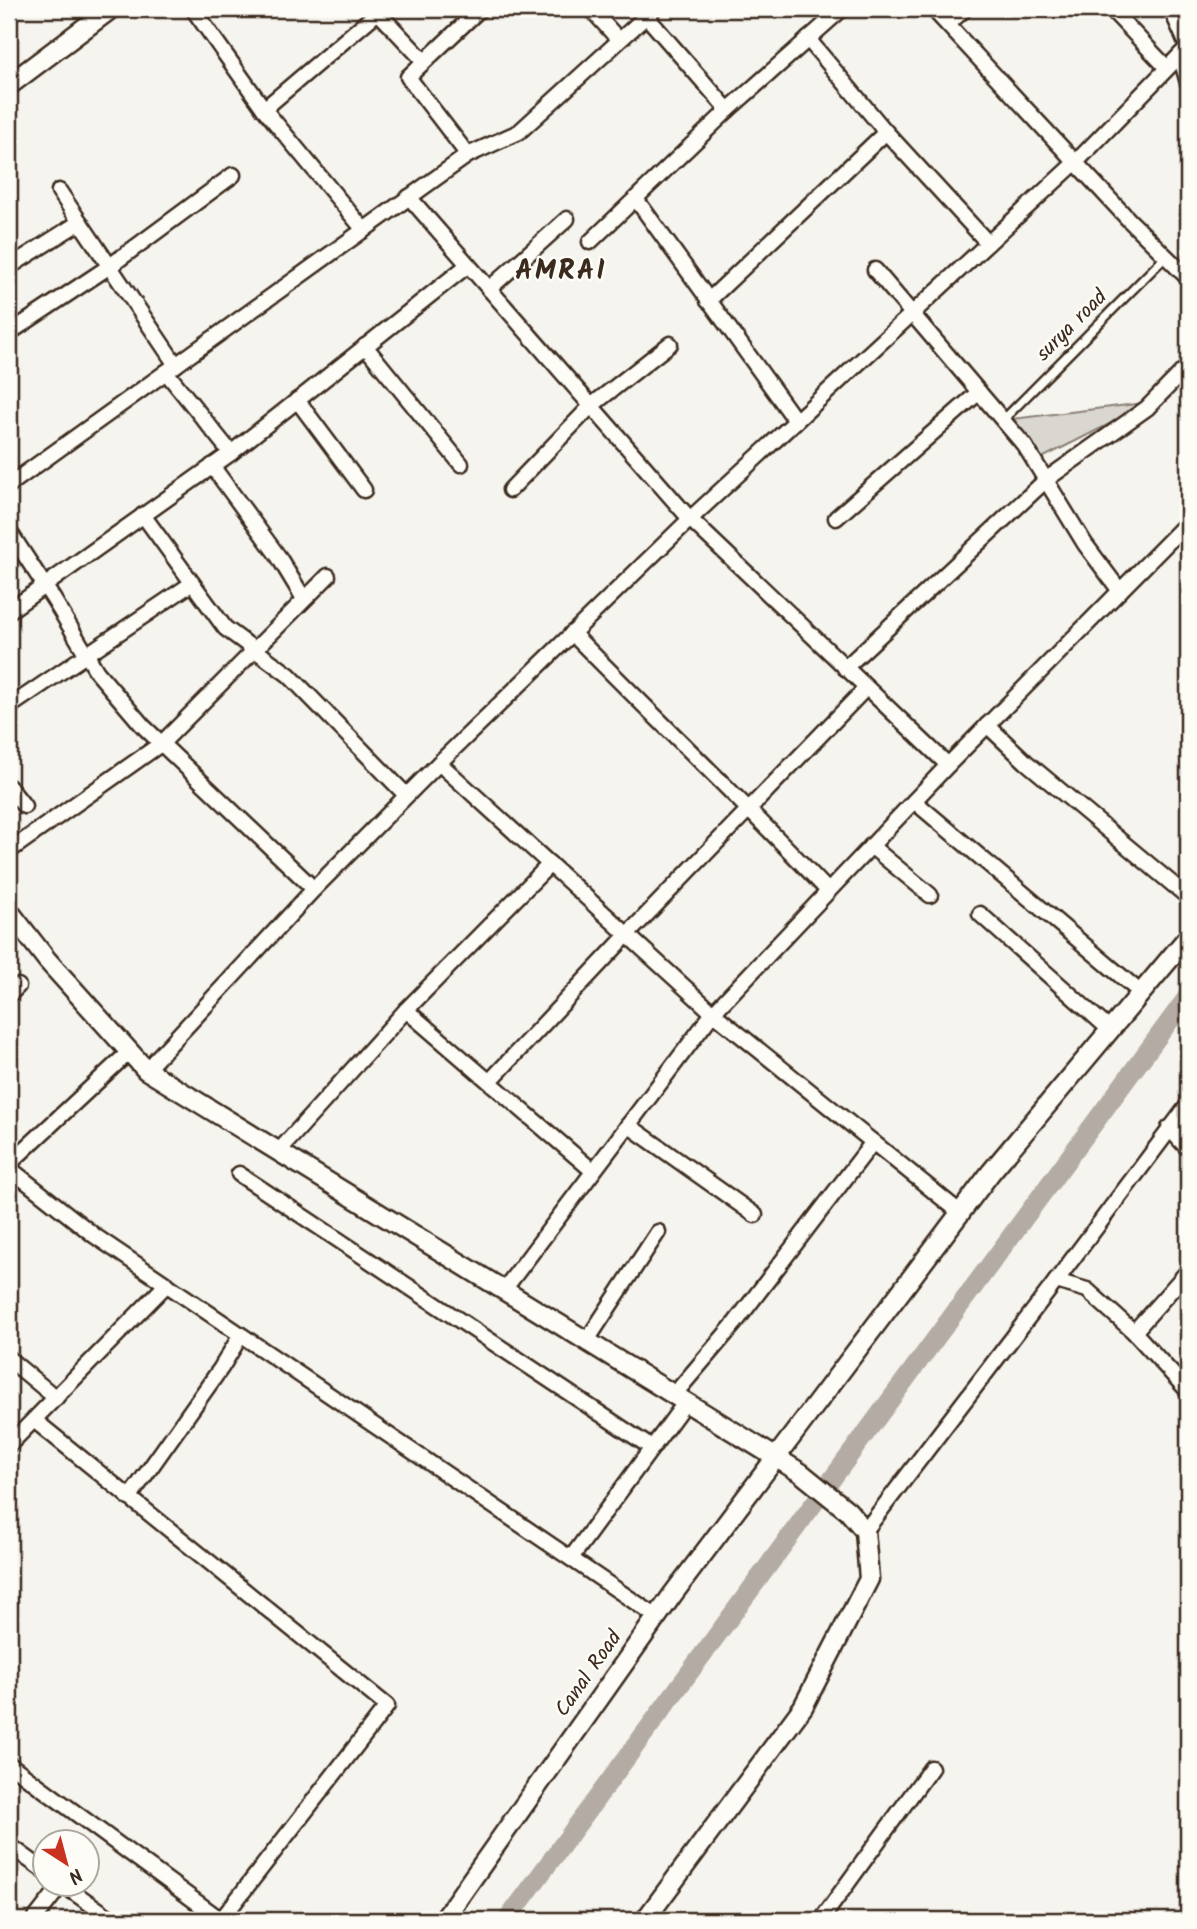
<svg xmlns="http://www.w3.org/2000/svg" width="1197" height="1929" viewBox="0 0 1197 1929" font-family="Kalam,sans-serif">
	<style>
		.green { fill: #dad6d0; stroke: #8a8077; stroke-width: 2 }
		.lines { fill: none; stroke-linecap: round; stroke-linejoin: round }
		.canal { stroke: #b4aca4; stroke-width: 19 }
		.service-casing { stroke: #3b2a1e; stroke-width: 12 }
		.minor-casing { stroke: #3b2a1e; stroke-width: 19 }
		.tertiary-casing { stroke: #3b2a1e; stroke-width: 23 }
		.secondary-casing { stroke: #3b2a1e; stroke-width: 24 }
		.service { stroke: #fdfcf7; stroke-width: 7 }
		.minor { stroke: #fdfcf7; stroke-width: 14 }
		.tertiary { stroke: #fdfcf7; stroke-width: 18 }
		.secondary { stroke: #fdfcf7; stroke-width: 19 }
		.labels { text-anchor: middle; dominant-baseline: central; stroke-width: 5; stroke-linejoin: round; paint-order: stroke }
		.street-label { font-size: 21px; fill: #3b2a1e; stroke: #fdfcf7 }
		.district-label { font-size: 28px; font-weight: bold; letter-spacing: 2px; fill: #3b2a1e; stroke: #fdfcf7 }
	</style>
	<rect width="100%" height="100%" fill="#f5f4ee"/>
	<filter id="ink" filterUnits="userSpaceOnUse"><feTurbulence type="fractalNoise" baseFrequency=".0143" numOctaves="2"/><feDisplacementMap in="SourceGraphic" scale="14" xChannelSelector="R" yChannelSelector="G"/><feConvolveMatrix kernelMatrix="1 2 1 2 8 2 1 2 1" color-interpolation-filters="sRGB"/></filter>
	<g filter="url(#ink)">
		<!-- green -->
		<polygon class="green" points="1153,402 1040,459 1003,420"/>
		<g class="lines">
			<!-- canal -->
			<polyline class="canal" points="507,1920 1188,996"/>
			<defs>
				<polyline id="service" points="1003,420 1165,257"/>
				<g id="minor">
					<polyline points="193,9 264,109 364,230"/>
					<polyline points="375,9 424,61"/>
					<polyline points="480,9 408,77 468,155 519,132 654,9"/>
					<polyline points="591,9 619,40"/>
					<polyline points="933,9 1129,220 1188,278"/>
					<polyline points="1111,9 1167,68"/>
					<polyline points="1171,9 1188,47"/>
					<polyline points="646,16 728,110 842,9"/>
					<polyline points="948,24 965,9"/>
					<polyline points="808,39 886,132 988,243"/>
					<polyline points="1180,55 1188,83"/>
					<polyline points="264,109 378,12"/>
					<polyline points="59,191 176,365"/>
					<polyline points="409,197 690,519 1077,161 1188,47"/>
					<polyline points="636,199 796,421"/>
					<polyline points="590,242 728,110"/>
					<polyline points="9,267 80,222"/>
					<polyline points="875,270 1025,446 1085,544 1120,591"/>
					<polyline points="489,289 567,219"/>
					<polyline points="708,301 886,132"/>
					<polyline points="9,333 110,266 233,175"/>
					<polyline points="365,346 461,464"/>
					<polyline points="166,372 231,453"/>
					<polyline points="297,400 364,490"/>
					<polyline points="212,466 278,556 304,599"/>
					<polyline points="9,485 468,155"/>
					<polyline points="510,490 591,406 670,344"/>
					<polyline points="143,515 225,628 289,675 406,795"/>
					<polyline points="836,518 979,392"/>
					<polyline points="9,531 54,600 97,672 143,726 314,889 146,1070"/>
					<polyline points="9,611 231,453 468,265"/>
					<path d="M572,633c85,87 173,170 256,258"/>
					<polyline points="845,668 1047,479 1147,408 1188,366"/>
					<polyline points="9,707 191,584"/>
					<polyline points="987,725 1026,762 1188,897"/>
					<polyline points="439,763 690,519 948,765"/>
					<polyline points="9,787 24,806"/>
					<polyline points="914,801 1141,993"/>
					<polyline points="871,846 930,895"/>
					<polyline points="9,851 162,743 328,576"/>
					<polyline points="314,889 439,763 713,1013 948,765 1188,522"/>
					<polyline points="980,914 1109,1029"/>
					<polyline points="9,995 18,986"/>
					<polyline points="406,1010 593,1171"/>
					<polyline points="490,1081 627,935 866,688"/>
					<polyline points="628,1125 755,1215"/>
					<polyline points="1169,1128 1188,1149"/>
					<polyline points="278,1152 406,1010 550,864"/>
					<polyline points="9,1164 129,1052"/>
					<polyline points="9,1168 95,1236 657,1617"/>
					<polyline points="239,1174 652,1448"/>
					<polyline points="1056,1281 1188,1105"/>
					<polyline points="503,1291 713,1013 962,1214"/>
					<polyline points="1134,1332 1188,1271"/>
					<polyline points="586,1342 658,1232"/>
					<polyline points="9,1359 56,1398"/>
					<polyline points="673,1396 735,1323 873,1142"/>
					<polyline points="9,1445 167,1284"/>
					<polyline points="129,1498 221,1368 241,1335"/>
					<polyline points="865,1531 1056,1281 1087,1290 1134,1332 1188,1391"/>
					<polyline points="571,1558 685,1403"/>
					<polyline points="9,1764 221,1920 387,1706 34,1420"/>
					<polyline points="9,1845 46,1872"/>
					<polyline points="34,1920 62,1884 113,1920"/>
					<polyline points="821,1920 931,1768"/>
				</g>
				<g id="tertiary">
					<polyline points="9,911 47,960 146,1070 801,1473 848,1511 865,1531 869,1579 803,1707 645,1920"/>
					<polyline points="443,1920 673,1594 991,1172 1188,937"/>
				</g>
				<polyline id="secondary" points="9,85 110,9"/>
			</defs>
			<!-- service casing -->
			<use href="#service" class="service-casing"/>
			<!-- minor casing -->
			<use href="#minor" class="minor-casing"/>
			<!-- tertiary casing -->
			<use href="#tertiary" class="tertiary-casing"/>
			<!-- secondary casing -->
			<use href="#secondary" class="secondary-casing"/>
			<!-- service -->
			<use href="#service" class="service"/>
			<!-- minor -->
			<use href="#minor" class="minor"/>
			<!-- tertiary -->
			<use href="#tertiary" class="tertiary"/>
			<!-- secondary -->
			<use href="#secondary" class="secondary"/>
		</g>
	</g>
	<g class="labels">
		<!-- street labels -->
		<g class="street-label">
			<text transform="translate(1072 326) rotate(-45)">surya road</text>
			<text transform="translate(589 1674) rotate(-55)">Canal Road</text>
		</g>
		<!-- district labels -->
		<g class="district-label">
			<text x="561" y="271">AMRAI</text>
		</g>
	</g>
	<!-- margin -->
	<rect width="1197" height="1929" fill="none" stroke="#fdfcf7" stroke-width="35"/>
	<rect x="18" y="18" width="1162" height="1894" fill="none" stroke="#3b2a1e" stroke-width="2.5" filter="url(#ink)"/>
	<!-- north arrow -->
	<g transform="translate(66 1863) rotate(144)"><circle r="33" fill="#fdfcf7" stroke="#afa8a0" stroke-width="2"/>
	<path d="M0-5L12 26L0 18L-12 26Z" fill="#c8321e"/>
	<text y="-10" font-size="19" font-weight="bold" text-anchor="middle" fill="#3b2a1e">N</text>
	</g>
</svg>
